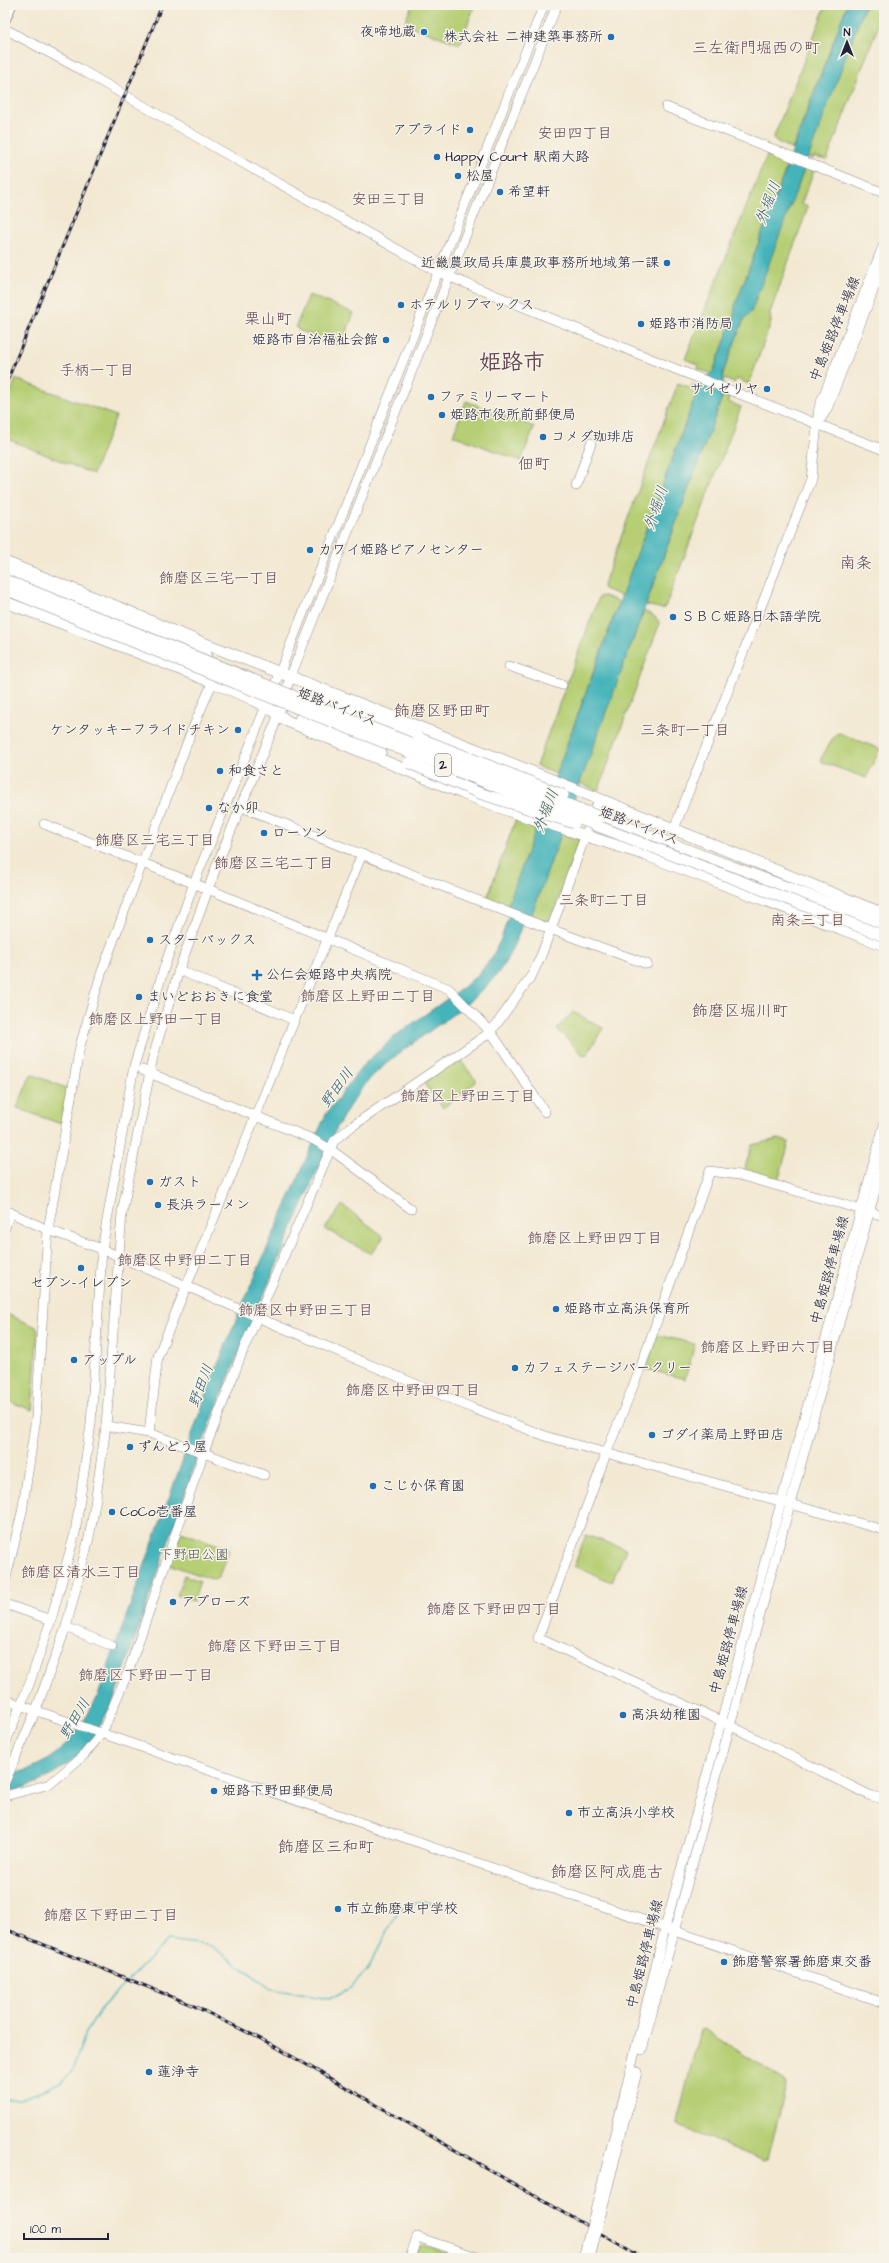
<svg xmlns="http://www.w3.org/2000/svg" width="889" height="2263" viewBox="0 0 889 2263" font-family="'Architects Daughter','Klee One',sans-serif">
	<style>
		.green { fill: #b6cf75; stroke: #6c7858 }
		.water { fill: #44b4ba; stroke: #336b7a }
		.lines { fill: none; stroke-linecap: round; stroke-linejoin: round }
		.stream { stroke: #44b4ba; stroke-width: 1.5 }
		.secondary-casing { stroke: #8a8687; stroke-width: 10 }
		.primary-casing { stroke: #8a8687; stroke-width: 12 }
		.highway-casing { stroke: #8a8687; stroke-width: 12 }
		.secondary { stroke: #fff; stroke-width: 9 }
		.primary { stroke: #fff; stroke-width: 10 }
		.highway { stroke: #fff; stroke-width: 11 }
		.rail-casing { stroke: #22223b; stroke-width: 3 }
		.rail { stroke: #f7f3e8; stroke-width: 1.5; stroke-dasharray: 4.5; stroke-linecap: butt }
		.secondary-bridge-casing { stroke: #8a8687; stroke-width: 10; stroke-linecap: butt }
		.highway-bridge-casing { stroke: #8a8687; stroke-width: 12; stroke-linecap: butt }
		.secondary-bridge { stroke: #fff; stroke-width: 9 }
		.highway-bridge { stroke: #fff; stroke-width: 11 }
		.poi-dot { fill: #1f6fb2; stroke: #f7f3e8; stroke-width: 1.5 }
		.labels { text-anchor: middle; dominant-baseline: central; stroke-width: 3; stroke-linejoin: round; paint-order: stroke }
		.shield { fill: #f7f3e8; stroke: #62616f; stroke-width: 1 }
		.shield-label { font-size: 13px; font-weight: bold; fill: #22223b }
		.poi-label { font-size: 14px; fill: #22223b; stroke: #f7f3e8; text-anchor: start }
		.street-label { font-size: 14px; fill: #22223b; stroke: #f7f3e8 }
		.park-label { font-size: 14px; fill: #4e564c; stroke: #f7f3e8 }
		.neighbourhood-label { font-size: 15px; fill: #644752; stroke: #f7f3e8 }
		.water-label { font-size: 15px; font-style: italic; fill: #305c6e; stroke: #f7f3e8 }
		.quarter-label { font-size: 16px; fill: #644752; stroke: #f7f3e8 }
		.town-label { font-size: 22px; font-weight: bold; fill: #644752; stroke: #f7f3e8 }
	</style>
	<rect width="100%" height="100%" fill="#f7f3e8"/>
	<filter id="ink" filterUnits="userSpaceOnUse"><feTurbulence type="fractalNoise" baseFrequency=".025" numOctaves="2"/><feDisplacementMap in="SourceGraphic" scale="8" xChannelSelector="R" yChannelSelector="G"/><feConvolveMatrix kernelMatrix="1 2 1 2 8 2 1 2 1" color-interpolation-filters="sRGB"/></filter>
	<filter id="wash" filterUnits="userSpaceOnUse"><feTurbulence type="fractalNoise" baseFrequency=".012" numOctaves="4" result="noise"/><feDisplacementMap in="SourceGraphic" scale="16" xChannelSelector="R" yChannelSelector="G"/><feGaussianBlur stdDeviation="0.9" result="paint"/><feColorMatrix in="noise" values="0 0 0 0 0 0 0 0 0 0 0 0 0 0 0 0 0 1.4 0 .05"/><feComposite in="paint" operator="in"/></filter>
	<g filter="url(#wash)">
		<rect width="100%" height="100%" fill="#f3e9d3"/>
		<!-- green -->
		<g class="green">
			<polygon points="412,5 475,5 460,44 404,24"/>
			<polygon points="826,5 847,5 792,150 773,139"/>
			<polygon points="865,5 884,5 884,11 827,160 814,157 813,159 808,156"/>
			<polygon points="767,155 777,159 778,157 789,160 735,306 734,317 712,374 698,369 699,365 685,359"/>
			<polygon points="804,166 814,171 801,204 808,207 770,313 771,322 749,384 737,379 734,383 722,378 723,373 744,319 751,312"/>
			<polygon points="309,295 354,313 342,344 339,345 298,330 296,326"/>
			<polygon points="16,379 116,416 93,474 5,438 5,407"/>
			<polygon points="678,383 691,388 693,384 699,386 622,596 604,589 603,586"/>
			<polygon points="723,395 729,397 728,402 741,407 666,605 663,609 646,605"/>
			<polygon points="466,401 534,427 521,461 453,435"/>
			<polygon points="604,596 619,602 556,774 536,766 599,597"/>
			<polygon points="644,611 654,616 659,622 658,628 598,791 579,783"/>
			<polygon points="839,733 880,749 866,778 822,762 821,758 836,734"/>
			<polygon points="516,819 538,826 507,907 487,898"/>
			<polygon points="561,834 580,839 551,919 544,922 531,916"/>
			<polygon points="573,1012 603,1028 586,1056 583,1055 557,1029"/>
			<polygon points="456,1060 460,1060 476,1080 476,1082 443,1108 425,1085 425,1081"/>
			<polygon points="31,1074 66,1088 67,1091 61,1122 58,1123 17,1108"/>
			<polygon points="778,1139 789,1142 778,1182 744,1171 752,1145"/>
			<polygon points="342,1205 382,1235 383,1238 371,1254 325,1229"/>
			<polygon points="5,1313 36,1327 38,1330 32,1410 5,1400"/>
			<polygon points="658,1335 695,1344 685,1379 646,1369"/>
			<polygon points="181,1532 227,1548 229,1551 218,1578 214,1580 171,1565 169,1561"/>
			<polygon points="586,1535 626,1549 612,1582 574,1566"/>
			<polygon points="184,1575 200,1581 193,1601 177,1595"/>
			<polygon points="704,2029 785,2081 786,2086 768,2159 764,2161 677,2125 677,2122 700,2030"/>
			<polygon points="422,2245 466,2258 415,2258 419,2246"/>
		</g>
		<!-- water -->
		<path class="water" d="M847,5h18l-114,307 -7,7 -21,53v23l-192,521 -5,-1c-7,17 -13,34 -23,51 -26,40 -89,71 -125,105 -22,20 -36,46 -49,72l-102,238 -28,72 -84,244c-25,54 -51,82 -110,96v-17c48,-10 68,-34 91,-76l117,-324 30,-73 83,-189 38,-50 35,-31 65,-46 14,-13 13,-15 10,-20 10,-30 -4,-2 192,-521 15,-16 20,-53 1,-11z"/>
		<g class="lines">
			<!-- stream -->
			<polyline class="stream" points="5,2099 19,2099 40,2092 62,2081 71,2073 86,2033 102,2007 168,1940 211,1946 272,1989 329,1999 350,1988 367,1971 399,1909 424,1901 443,1907"/>
		</g>
	</g>
	<g filter="url(#ink)">
		<g class="lines">
			<defs>
				<g id="secondary">
					<polyline points="5,29 78,68 221,151 438,272 678,370 884,450"/>
					<polyline points="666,107 884,193"/>
					<polyline points="819,422 827,409 884,263"/>
					<polyline points="576,486 591,443"/>
					<polyline points="509,666 562,685"/>
					<polyline points="242,807 550,929 647,964"/>
					<polyline points="44,824 208,889 449,989 491,1032 545,1112"/>
					<polyline points="674,829 811,479 819,407 884,244"/>
					<polyline points="179,970 294,1020"/>
					<polyline points="142,1070 312,1139 330,1149 411,1209"/>
					<polyline points="5,1210 48,1230 102,1249 257,1317 472,1408 548,1437 884,1530"/>
					<polyline points="884,1216 739,1175 710,1171 640,1369 606,1454 538,1638 721,1721 871,1796 884,1799"/>
					<polyline points="5,1228 10,1212"/>
					<polyline points="106,1426 149,1433 264,1475"/>
					<polyline points="149,1433 158,1356 362,854"/>
					<polyline points="5,1582 22,1512 36,1418 48,1230 80,1046 101,974 190,735 210,688"/>
					<polyline points="5,1604 51,1620"/>
					<polyline points="66,1627 112,1646"/>
					<polyline points="5,1700 884,2003"/>
					<polyline points="5,1744 30,1682 51,1620 75,1533 91,1424 102,1249 134,1066 165,965 194,883 279,674 544,5"/>
					<polyline points="5,1782 36,1710 66,1627 89,1538 95,1504 106,1426 122,1213 153,1057 179,970 218,862 279,714 290,678 557,5"/>
					<polyline points="5,1796 50,1784 84,1755 102,1733 128,1672 204,1452 244,1348 334,1141 351,1127 485,1036 496,1025 532,975 541,956 599,799"/>
					<polyline points="642,2050 884,1158"/>
					<polyline points="621,2109 665,1928 884,1125"/>
					<polyline points="627,2111 637,2072"/>
					<polyline points="410,2258 417,2237 480,2258"/>
				</g>
				<polyline id="primary" points="5,19 11,5"/>
				<g id="highway">
					<polyline points="5,562 123,609 173,631 478,750 884,914"/>
					<polyline points="5,573 68,597"/>
					<polyline points="62,591 83,602 206,653"/>
					<path d="M5,602c63,23 125,47 187,72 30,13 71,26 95,47l175,72 53,20 131,42 238,90"/>
					<polyline points="308,690 326,702 419,738"/>
					<polyline points="300,719 341,733 381,751"/>
					<polyline points="600,817 884,924"/>
				</g>
			</defs>
			<!-- secondary casing -->
			<use href="#secondary" class="secondary-casing"/>
			<!-- primary casing -->
			<use href="#primary" class="primary-casing"/>
			<!-- highway casing -->
			<use href="#highway" class="highway-casing"/>
			<!-- secondary -->
			<use href="#secondary" class="secondary"/>
			<!-- primary -->
			<use href="#primary" class="primary"/>
			<!-- highway -->
			<use href="#highway" class="highway"/>
			<defs>
				<g id="rail">
					<polyline points="5,386 162,5"/>
					<polyline points="5,1929 192,2005 267,2042 643,2258"/>
				</g>
			</defs>
			<!-- rail casing -->
			<use href="#rail" class="rail-casing"/>
			<!-- rail -->
			<use href="#rail" class="rail"/>
			<defs>
				<g id="secondary-bridge">
					<polyline points="583,2258 621,2109"/>
					<polyline points="590,2258 627,2111"/>
				</g>
				<g id="highway-bridge">
					<polyline points="5,580 380,731 600,817"/>
					<path d="M5,589c291,121 585,235 879,347"/>
					<polyline points="419,738 563,795"/>
					<polyline points="409,763 479,793 574,823"/>
				</g>
			</defs>
			<!-- secondary-bridge casing -->
			<use href="#secondary-bridge" class="secondary-bridge-casing"/>
			<!-- highway-bridge casing -->
			<use href="#highway-bridge" class="highway-bridge-casing"/>
			<!-- secondary-bridge -->
			<use href="#secondary-bridge" class="secondary-bridge"/>
			<!-- highway-bridge -->
			<use href="#highway-bridge" class="highway-bridge"/>
		</g>
	</g>
	<!-- markers -->
	<g class="poi-dot">
		<circle cx="424" cy="32" r="4"/>
		<circle cx="611" cy="37" r="4"/>
		<circle cx="470" cy="130" r="4"/>
		<circle cx="437" cy="157" r="4"/>
		<circle cx="458" cy="176" r="4"/>
		<circle cx="500" cy="192" r="4"/>
		<circle cx="667" cy="263" r="4"/>
		<circle cx="401" cy="305" r="4"/>
		<circle cx="641" cy="324" r="4"/>
		<circle cx="386" cy="340" r="4"/>
		<circle cx="767" cy="389" r="4"/>
		<circle cx="431" cy="397" r="4"/>
		<circle cx="442" cy="415" r="4"/>
		<circle cx="543" cy="437" r="4"/>
		<circle cx="310" cy="550" r="4"/>
		<circle cx="673" cy="617" r="4"/>
		<circle cx="238" cy="730" r="4"/>
		<circle cx="220" cy="771" r="4"/>
		<circle cx="209" cy="808" r="4"/>
		<circle cx="264" cy="833" r="4"/>
		<circle cx="150" cy="940" r="4"/>
		<path d="M255 969h4v4h4v4h-4v4h-4v-4h-4v-4h4z"/>
		<circle cx="139" cy="997" r="4"/>
		<circle cx="150" cy="1182" r="4"/>
		<circle cx="158" cy="1205" r="4"/>
		<circle cx="81" cy="1268" r="4"/>
		<circle cx="556" cy="1309" r="4"/>
		<circle cx="74" cy="1360" r="4"/>
		<circle cx="515" cy="1368" r="4"/>
		<circle cx="652" cy="1435" r="4"/>
		<circle cx="130" cy="1447" r="4"/>
		<circle cx="373" cy="1486" r="4"/>
		<circle cx="112" cy="1512" r="4"/>
		<circle cx="173" cy="1602" r="4"/>
		<circle cx="623" cy="1715" r="4"/>
		<circle cx="214" cy="1791" r="4"/>
		<circle cx="569" cy="1813" r="4"/>
		<circle cx="338" cy="1909" r="4"/>
		<circle cx="724" cy="1962" r="4"/>
		<circle cx="149" cy="2072" r="4"/>
	</g>
	<g class="labels">
		<!-- shield labels -->
		<rect class="shield" x="435" y="754" width="16" height="22" rx="3"/>
		<g class="shield-label">
			<text x="443" y="765">2</text>
		</g>
		<!-- poi labels -->
		<g class="poi-label">
			<text x="416" y="32" text-anchor="end">夜啼地蔵</text>
			<text x="603" y="37" text-anchor="end">株式会社 二神建築事務所</text>
			<text x="462" y="130" text-anchor="end">アプライド</text>
			<text x="445" y="157">Happy Court 駅南大路</text>
			<text x="466" y="176">松屋</text>
			<text x="508" y="192">希望軒</text>
			<text x="659" y="263" text-anchor="end">近畿農政局兵庫農政事務所地域第一課</text>
			<text x="409" y="305">ホテルリブマックス</text>
			<text x="649" y="324">姫路市消防局</text>
			<text x="378" y="340" text-anchor="end">姫路市自治福祉会館</text>
			<text x="759" y="389" text-anchor="end">サイゼリヤ</text>
			<text x="439" y="397">ファミリーマート</text>
			<text x="450" y="415">姫路市役所前郵便局</text>
			<text x="551" y="437">コメダ珈琲店</text>
			<text x="318" y="550">カワイ姫路ピアノセンター</text>
			<text x="681" y="617">ＳＢＣ姫路日本語学院</text>
			<text x="230" y="730" text-anchor="end">ケンタッキーフライドチキン</text>
			<text x="228" y="771">和食さと</text>
			<text x="217" y="808">なか卯</text>
			<text x="272" y="833">ローソン</text>
			<text x="158" y="940">スターバックス</text>
			<text x="266" y="975">公仁会姫路中央病院</text>
			<text x="147" y="997">まいどおおきに食堂</text>
			<text x="158" y="1182">ガスト</text>
			<text x="166" y="1205">長浜ラーメン</text>
			<text x="81" y="1283" text-anchor="middle">セブン-イレブン</text>
			<text x="564" y="1309">姫路市立高浜保育所</text>
			<text x="82" y="1360">アップル</text>
			<text x="523" y="1368">カフェステージバークリー</text>
			<text x="660" y="1435">ゴダイ薬局上野田店</text>
			<text x="138" y="1447">ずんどう屋</text>
			<text x="381" y="1486">こじか保育園</text>
			<text x="120" y="1512">CoCo壱番屋</text>
			<text x="181" y="1602">アプローズ</text>
			<text x="631" y="1715">高浜幼稚園</text>
			<text x="222" y="1791">姫路下野田郵便局</text>
			<text x="577" y="1813">市立高浜小学校</text>
			<text x="346" y="1909">市立飾磨東中学校</text>
			<text x="732" y="1962">飾磨警察署飾磨東交番</text>
			<text x="157" y="2072">蓮浄寺</text>
		</g>
		<!-- street labels -->
		<g class="street-label">
			<text transform="translate(835 329) rotate(-68)">中島姫路停車場線</text>
			<text transform="translate(337 707) rotate(21)">姫路バイパス</text>
			<text transform="translate(639 826) rotate(21)">姫路バイパス</text>
			<text transform="translate(830 1270) rotate(-75)">中島姫路停車場線</text>
			<text transform="translate(729 1640) rotate(-75)">中島姫路停車場線</text>
			<text transform="translate(645 1954) rotate(-76)">中島姫路停車場線</text>
		</g>
		<!-- park labels -->
		<g class="park-label">
			<text x="194" y="1555">下野田公園</text>
		</g>
		<!-- neighbourhood labels -->
		<g class="neighbourhood-label">
			<text x="575" y="133">安田四丁目</text>
			<text x="389" y="199">安田三丁目</text>
			<text x="97" y="370">手柄一丁目</text>
			<text x="219" y="578">飾磨区三宅一丁目</text>
			<text x="685" y="730">三条町一丁目</text>
			<text x="155" y="840">飾磨区三宅三丁目</text>
			<text x="274" y="863">飾磨区三宅二丁目</text>
			<text x="604" y="900">三条町二丁目</text>
			<text x="808" y="920">南条三丁目</text>
			<text x="368" y="996">飾磨区上野田二丁目</text>
			<text x="156" y="1019">飾磨区上野田一丁目</text>
			<text x="468" y="1096">飾磨区上野田三丁目</text>
			<text x="595" y="1238">飾磨区上野田四丁目</text>
			<text x="185" y="1260">飾磨区中野田二丁目</text>
			<text x="306" y="1310">飾磨区中野田三丁目</text>
			<text x="768" y="1347">飾磨区上野田六丁目</text>
			<text x="413" y="1390">飾磨区中野田四丁目</text>
			<text x="81" y="1572">飾磨区清水三丁目</text>
			<text x="494" y="1609">飾磨区下野田四丁目</text>
			<text x="275" y="1646">飾磨区下野田三丁目</text>
			<text x="146" y="1675">飾磨区下野田一丁目</text>
			<text x="111" y="1915">飾磨区下野田二丁目</text>
		</g>
		<!-- water labels -->
		<g class="water-label">
			<text transform="translate(768 203) rotate(-69)">外堀川</text>
			<text transform="translate(656 508) rotate(-71)">外堀川</text>
			<text transform="translate(546 811) rotate(-69)">外堀川</text>
			<text transform="translate(337 1088) rotate(-54)">野田川</text>
			<text transform="translate(201 1386) rotate(-69)">野田川</text>
			<text transform="translate(75 1719) rotate(-59)">野田川</text>
		</g>
		<!-- quarter labels -->
		<g class="quarter-label">
			<text x="756" y="48">三左衛門堀西の町</text>
			<text x="268" y="319">栗山町</text>
			<text x="534" y="464">佃町</text>
			<text x="856" y="563">南条</text>
			<text x="442" y="711">飾磨区野田町</text>
			<text x="740" y="1011">飾磨区堀川町</text>
			<text x="326" y="1847">飾磨区三和町</text>
			<text x="607" y="1872">飾磨区阿成鹿古</text>
		</g>
		<!-- town labels -->
		<g class="town-label">
			<text x="512" y="362">姫路市</text>
		</g>
	</g>
	<!-- margin -->
	<rect width="889" height="2263" fill="none" stroke="#f7f3e8" stroke-width="20"/>
	<!-- north arrow -->
	<g transform="translate(847 42)" stroke="#f7f3e8" stroke-width="3" paint-order="stroke">
	<path d="M0-3L7 15L0 10L-7 15Z" fill="#22223b"/>
	<text y="-6" font-size="11" font-weight="bold" text-anchor="middle" fill="#22223b">N</text>
	</g>
	<!-- scale -->
	<path d="M24 2233v6h84v-6" fill="none" stroke="#22223b" stroke-width="2"/>
	<text x="30" y="2233" font-size="12" fill="#22223b" stroke="#f7f3e8" stroke-width="3" paint-order="stroke">100 m</text>
</svg>
